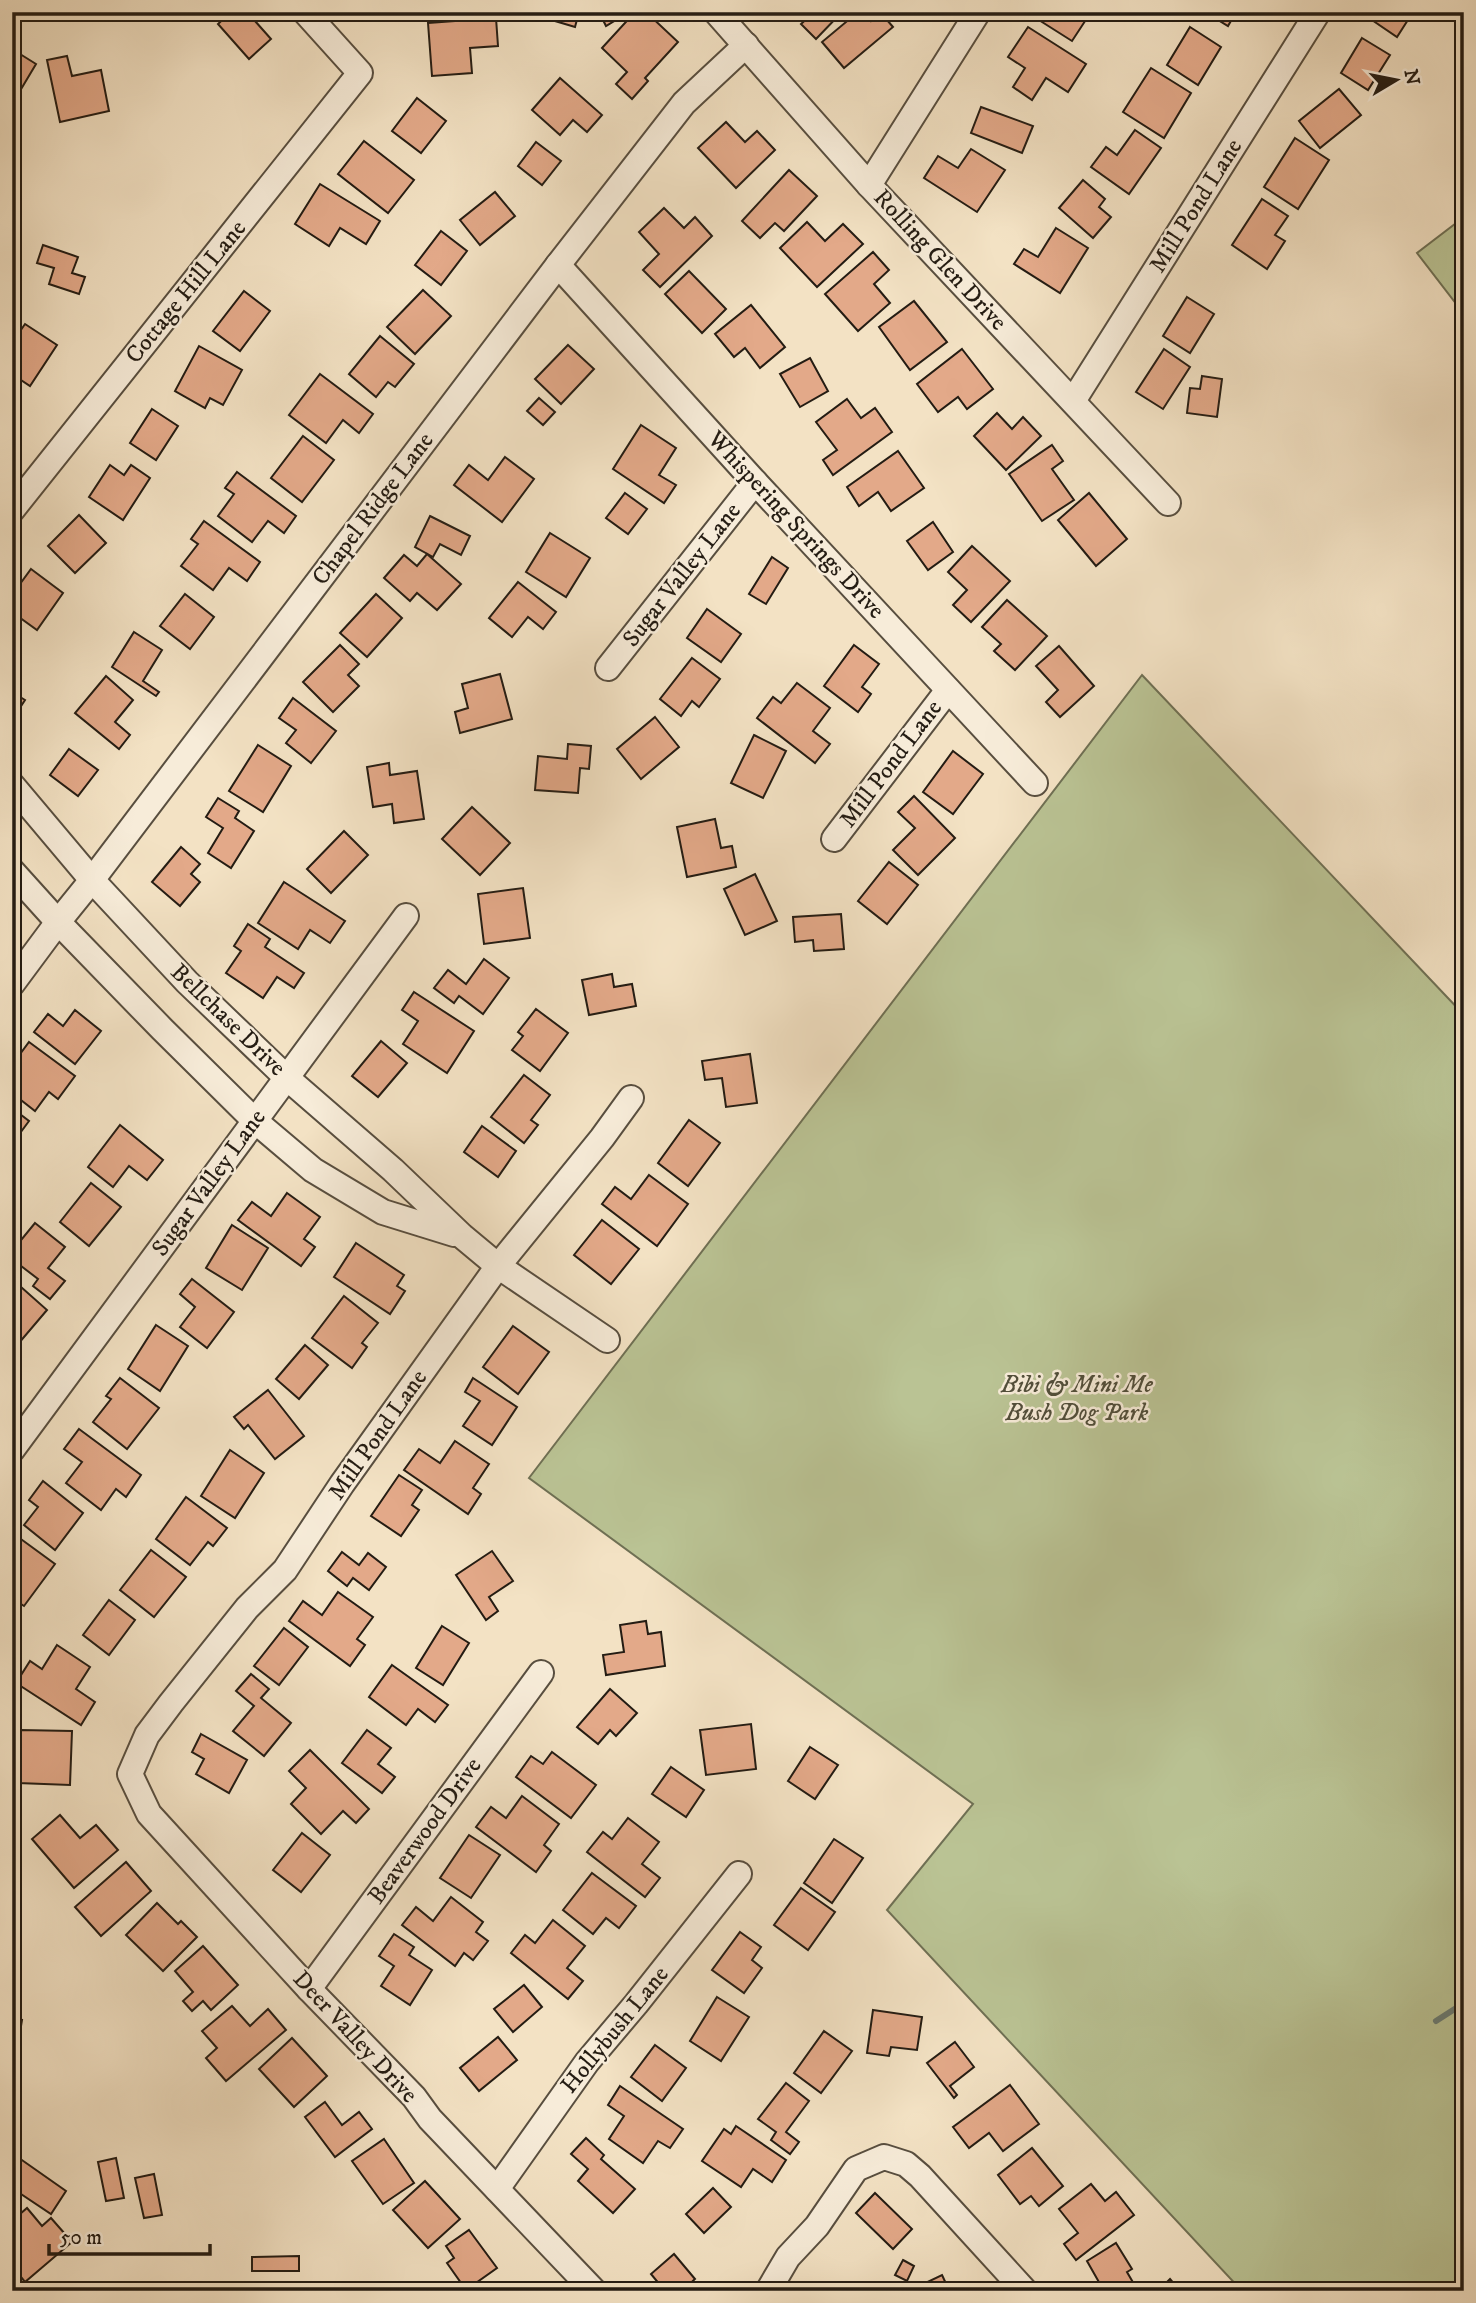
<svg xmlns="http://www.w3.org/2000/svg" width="1476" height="2303" viewBox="0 0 1476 2303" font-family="'IM FELL DW Pica',serif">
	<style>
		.green { fill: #bac394; stroke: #6f7054; stroke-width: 2 }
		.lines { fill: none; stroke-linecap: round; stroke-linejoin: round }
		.stream { stroke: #6b7d75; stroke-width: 6 }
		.building { fill: #e3a989; stroke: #241c13; stroke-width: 2 }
		.minor-casing { stroke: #584e3f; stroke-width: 28 }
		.minor { stroke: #f7ecd9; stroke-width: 24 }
		.labels { text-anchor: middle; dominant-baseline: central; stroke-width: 5; stroke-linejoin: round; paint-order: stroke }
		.street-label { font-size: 24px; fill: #241c13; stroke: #f7ecd9 }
		.park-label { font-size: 24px; font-style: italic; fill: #514e3a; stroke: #f7ecd9 }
	</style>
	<rect width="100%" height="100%" fill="#f3e2c4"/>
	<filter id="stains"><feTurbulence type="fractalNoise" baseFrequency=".00286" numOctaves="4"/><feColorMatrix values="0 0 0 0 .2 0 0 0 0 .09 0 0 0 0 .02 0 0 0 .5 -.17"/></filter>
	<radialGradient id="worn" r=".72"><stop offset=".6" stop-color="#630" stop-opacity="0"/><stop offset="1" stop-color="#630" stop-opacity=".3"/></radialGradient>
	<!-- green -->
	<g class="green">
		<polygon points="1464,217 1464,314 1417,253"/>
		<polygon points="1142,675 1464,1015 1464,2291 1242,2291 887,1910 973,1804 529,1478"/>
	</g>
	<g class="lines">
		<!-- stream -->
		<polyline class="stream" points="1436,2021 1464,2003"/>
	</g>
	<!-- building -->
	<g class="building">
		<polygon points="231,12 247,12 271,39 249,59 218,24"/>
		<polygon points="558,12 579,12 575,27 555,21"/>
		<polygon points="599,12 629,12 606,26"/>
		<polygon points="635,12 646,12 678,42 645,78 648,81 632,99 616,84 627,72 602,48"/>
		<polygon points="808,12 842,12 816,39 801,24 811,15"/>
		<polygon points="858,12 864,12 871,21 881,13 893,27 844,68 822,42"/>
		<polygon points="1033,12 1091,12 1072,41 1031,15"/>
		<polygon points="1205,12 1236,12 1228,26"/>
		<polygon points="1373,12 1413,12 1397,37 1369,18"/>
		<polygon points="496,18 498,46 470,48 472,73 432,76 428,23"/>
		<polygon points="1028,27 1086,64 1068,92 1046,78 1032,100 1013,87 1025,68 1008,57"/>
		<polygon points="1190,27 1221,47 1198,85 1167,65"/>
		<polygon points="1362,38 1390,55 1368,90 1341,73"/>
		<polygon points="12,49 36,64 14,101 12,100"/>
		<polygon points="67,56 72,76 101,70 109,111 60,122 47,60"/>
		<polygon points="1151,68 1191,93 1164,138 1123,112"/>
		<polygon points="560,78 602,115 587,132 573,120 560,135 532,110"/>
		<polygon points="1339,89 1361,115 1320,148 1299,121"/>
		<polygon points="417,98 446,121 421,153 392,131"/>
		<polygon points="981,107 1033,126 1022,153 971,133"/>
		<polygon points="726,122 745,142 757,131 775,150 736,188 698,148"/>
		<polygon points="1135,130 1161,148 1129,194 1091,167 1106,147 1117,155"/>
		<polygon points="1295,138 1329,160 1298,209 1264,187"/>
		<polygon points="364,141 414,180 388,213 338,174"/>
		<polygon points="536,142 561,161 542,185 518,166"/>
		<polygon points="971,149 1005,170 977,212 924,178 938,156 958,168"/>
		<polygon points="789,170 817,196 784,231 775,223 760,238 742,221"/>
		<polygon points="1083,180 1105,199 1099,207 1111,217 1093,238 1059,208"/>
		<polygon points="320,184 380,221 366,244 340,228 329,246 295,224"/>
		<polygon points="495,192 515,216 480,245 460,220"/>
		<polygon points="1262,199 1288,216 1275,235 1285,241 1267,269 1232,245"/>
		<polygon points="664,208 684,228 695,217 712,236 660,287 643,270 659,254 639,232"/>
		<polygon points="807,222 825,241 843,224 863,244 817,287 780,248"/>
		<polygon points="1056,228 1088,248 1060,293 1014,264 1024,249 1038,257"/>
		<polygon points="441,231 467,251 441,285 415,265"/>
		<polygon points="43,245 78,257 72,273 85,277 79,294 49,284 54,268 37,263"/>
		<polygon points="873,252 889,270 874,284 890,303 858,331 825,294"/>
		<polygon points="689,271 726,309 702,333 665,294"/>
		<polygon points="423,290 451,316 415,354 387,327"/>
		<polygon points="244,291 270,311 240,351 213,331"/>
		<polygon points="1187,297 1214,314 1190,353 1163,336"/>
		<polygon points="914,301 947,342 910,370 879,327"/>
		<polygon points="751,305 785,347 760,368 745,348 734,357 715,334"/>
		<polygon points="25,324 57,345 30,386 12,374 12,343"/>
		<polygon points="380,336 414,364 395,387 388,382 376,397 349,374"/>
		<polygon points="568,345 594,369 561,404 535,379"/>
		<polygon points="199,346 242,370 223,405 210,398 205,408 175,391"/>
		<polygon points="962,349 993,389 967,409 958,397 938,412 917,384"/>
		<polygon points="1164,349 1190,367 1163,409 1136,392"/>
		<polygon points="810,358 828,391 800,407 780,374"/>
		<polygon points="320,374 373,414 359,433 343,420 326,443 289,415"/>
		<polygon points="1202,376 1222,379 1217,417 1187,413 1190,388 1200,389"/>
		<polygon points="539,398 555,412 543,425 527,411"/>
		<polygon points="847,399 861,418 875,408 892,432 833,475 823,460 837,450 816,422"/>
		<polygon points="152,409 178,426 156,460 130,443"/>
		<polygon points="997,413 1012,429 1023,417 1041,436 1006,470 974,436"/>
		<polygon points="641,425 676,448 659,475 676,485 664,503 613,469"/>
		<polygon points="303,436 334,460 302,502 271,478"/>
		<polygon points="1052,445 1063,461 1052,469 1074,500 1042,521 1009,474"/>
		<polygon points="898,451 924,488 891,511 878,492 859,506 847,487"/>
		<polygon points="505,457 534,479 502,522 454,485 469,465 488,480"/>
		<polygon points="110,465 124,475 131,465 150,478 123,520 89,497"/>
		<polygon points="237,472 296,516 284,533 268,521 252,542 218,516 234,494 225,488"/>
		<polygon points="625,493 647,509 628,534 606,518"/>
		<polygon points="1089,493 1127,539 1096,566 1058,520"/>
		<polygon points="79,515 106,543 75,573 48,546"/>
		<polygon points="430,516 470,536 461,555 440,544 433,557 415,547"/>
		<polygon points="204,521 260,562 247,581 229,568 213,590 181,566 198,544 191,539"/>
		<polygon points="933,522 953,552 928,570 907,541"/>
		<polygon points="550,533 590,558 566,597 526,572"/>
		<polygon points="972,546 1010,581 971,622 953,605 967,590 948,572"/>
		<polygon points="427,554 461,584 437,610 417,593 410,601 384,578 404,555 417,566"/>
		<polygon points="772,557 788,568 766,604 749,594"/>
		<polygon points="31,569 63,593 37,630 12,612 12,595"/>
		<polygon points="518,582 556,612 543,629 528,617 512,637 489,618"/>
		<polygon points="185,594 214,617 190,649 160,626"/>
		<polygon points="376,594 402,618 367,657 340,633"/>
		<polygon points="1007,600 1047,636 1015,670 994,651 1001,644 982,627"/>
		<polygon points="707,609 741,634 721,662 687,638"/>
		<polygon points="134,632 162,650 143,681 159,692 156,696 112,667"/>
		<polygon points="340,645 359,664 348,675 359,686 333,712 303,682"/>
		<polygon points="854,645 879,664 862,687 871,694 858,712 824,686"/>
		<polygon points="1059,646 1094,686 1060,717 1046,702 1058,690 1036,666"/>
		<polygon points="692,658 720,679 699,707 692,701 681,716 660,699"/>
		<polygon points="500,674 512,719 460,733 455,712 468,708 462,684"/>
		<polygon points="106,676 133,700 115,722 130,735 119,749 75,713"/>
		<polygon points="797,683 830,708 813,731 830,744 815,763 757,718 773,697 781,703"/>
		<polygon points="12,692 25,700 12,720"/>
		<polygon points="293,698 336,731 311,763 286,743 296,730 279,718"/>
		<polygon points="655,717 679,747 641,779 617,749"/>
		<polygon points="754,735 786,751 763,798 731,783"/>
		<polygon points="568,744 591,746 589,769 580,768 578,793 535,790 538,756 567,759"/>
		<polygon points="258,745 291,766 263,812 229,791"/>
		<polygon points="69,749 98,770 78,796 50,775"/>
		<polygon points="953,751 983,774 953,814 923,792"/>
		<polygon points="389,763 390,775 417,771 424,819 394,823 392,804 373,807 367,767"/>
		<polygon points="914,796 955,838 918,875 893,850 915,828 898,812"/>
		<polygon points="218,798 239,811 235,818 254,831 231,868 208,853 223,828 206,817"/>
		<polygon points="472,807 510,843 480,875 442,839"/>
		<polygon points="715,819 721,848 732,846 736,867 687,877 677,827"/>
		<polygon points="344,831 368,855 331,893 307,869"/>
		<polygon points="181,847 200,864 191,874 200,882 180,906 152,882"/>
		<polygon points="889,862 918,885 887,924 858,901"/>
		<polygon points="755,874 777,921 745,935 724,889"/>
		<polygon points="284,882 345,921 330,943 310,930 298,949 258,923"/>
		<polygon points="523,888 530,938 484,944 478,894"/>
		<polygon points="841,914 844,949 814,951 813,940 795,942 793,917"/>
		<polygon points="248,924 270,939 265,947 304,973 294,988 277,977 263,998 226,973 241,951 234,946"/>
		<polygon points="484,959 509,978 483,1014 459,996 454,1003 434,988 448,970 466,984"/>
		<polygon points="612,974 614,987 632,984 636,1006 589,1015 582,980"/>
		<polygon points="414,992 474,1031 447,1073 403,1044 418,1021 402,1010"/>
		<polygon points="536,1009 568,1033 540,1071 512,1050 523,1036 518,1032"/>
		<polygon points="75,1010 101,1031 75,1064 34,1032 48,1014 63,1026"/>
		<polygon points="381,1041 407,1063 378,1097 352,1076"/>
		<polygon points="29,1042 75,1076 58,1099 49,1092 35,1111 12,1093 12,1065"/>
		<polygon points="750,1054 757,1103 726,1107 722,1078 705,1080 702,1061"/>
		<polygon points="524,1075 550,1095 531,1120 538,1125 524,1143 491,1117"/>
		<polygon points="12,1108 29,1121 12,1144"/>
		<polygon points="689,1120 720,1143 688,1186 658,1163"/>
		<polygon points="120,1125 163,1160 147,1180 129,1166 113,1187 88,1167"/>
		<polygon points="482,1126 516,1151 498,1177 464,1152"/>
		<polygon points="649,1175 688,1204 657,1246 602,1204 615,1187 631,1199"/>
		<polygon points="91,1183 121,1207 89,1246 60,1222"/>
		<polygon points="287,1193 320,1217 304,1239 315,1247 301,1266 238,1220 252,1202 271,1216"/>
		<polygon points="602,1220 639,1249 611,1284 574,1255"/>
		<polygon points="35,1223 65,1247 48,1268 65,1281 50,1299 33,1286 38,1279 12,1259 12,1251"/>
		<polygon points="232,1225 268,1248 242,1290 206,1268"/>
		<polygon points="356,1243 404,1275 397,1286 405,1291 390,1314 334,1277"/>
		<polygon points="12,1279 47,1310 13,1350 12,1349"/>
		<polygon points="192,1279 234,1312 207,1348 180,1327 195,1307 180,1294"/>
		<polygon points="344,1296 378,1323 362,1343 367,1347 352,1368 312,1338"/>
		<polygon points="156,1325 188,1346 160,1391 128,1369"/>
		<polygon points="513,1326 549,1352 518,1394 483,1367"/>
		<polygon points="305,1345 328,1365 299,1399 276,1379"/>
		<polygon points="120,1378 159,1408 127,1449 93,1422 111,1399 106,1396"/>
		<polygon points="473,1378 517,1407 492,1445 463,1426 480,1401 465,1392"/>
		<polygon points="268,1390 304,1436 275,1459 248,1425 244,1429 234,1417"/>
		<polygon points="79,1429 141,1475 126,1497 116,1489 101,1510 66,1483 82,1462 64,1449"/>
		<polygon points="455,1441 489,1464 473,1488 481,1494 468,1514 404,1470 419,1449 440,1463"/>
		<polygon points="230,1450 264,1473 235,1518 201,1496"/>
		<polygon points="399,1475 422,1490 412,1505 419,1510 401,1536 371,1516"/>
		<polygon points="43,1481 83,1513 55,1550 24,1525 38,1507 29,1500"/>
		<polygon points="186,1497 227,1528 213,1546 208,1542 190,1565 156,1539"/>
		<polygon points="14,1534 55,1564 24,1606 12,1598"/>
		<polygon points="151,1550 186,1577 154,1617 120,1590"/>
		<polygon points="492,1551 513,1581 489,1597 498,1611 486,1620 456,1575"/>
		<polygon points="342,1552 359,1565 368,1553 386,1567 369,1590 353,1578 347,1586 328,1571"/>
		<polygon points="338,1592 373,1617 357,1639 365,1645 350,1666 289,1621 303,1601 322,1615"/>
		<polygon points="109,1600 135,1620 109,1655 83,1635"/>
		<polygon points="646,1621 648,1634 661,1632 665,1666 606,1675 603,1655 624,1652 620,1625"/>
		<polygon points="442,1626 469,1643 443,1685 416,1668"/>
		<polygon points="284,1628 308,1647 279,1685 254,1666"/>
		<polygon points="57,1645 90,1667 76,1689 95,1702 81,1725 16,1683 30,1661 42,1669"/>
		<polygon points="392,1665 448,1705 435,1722 418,1709 406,1725 369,1697"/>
		<polygon points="251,1674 269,1689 261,1698 291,1723 264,1756 233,1731 254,1706 236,1691"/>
		<polygon points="610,1689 637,1713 616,1736 610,1730 598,1744 577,1727"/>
		<polygon points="751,1724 756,1769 706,1775 700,1730"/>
		<polygon points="20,1730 72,1731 70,1785 18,1783"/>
		<polygon points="367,1730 391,1748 378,1764 395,1777 382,1793 342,1763"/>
		<polygon points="201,1734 247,1760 229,1793 196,1774 204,1759 192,1752"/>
		<polygon points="810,1747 838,1765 815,1799 788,1781"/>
		<polygon points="310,1750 369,1809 356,1823 343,1811 321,1834 291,1804 306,1788 289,1771"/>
		<polygon points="552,1752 596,1785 571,1818 516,1777 531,1756 543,1764"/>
		<polygon points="671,1767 704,1790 686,1817 652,1794"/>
		<polygon points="522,1796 559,1824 544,1845 551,1851 536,1872 476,1827 491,1807 506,1818"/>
		<polygon points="60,1815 80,1838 96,1825 118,1850 74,1888 32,1839"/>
		<polygon points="628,1818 659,1842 642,1864 660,1878 645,1897 587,1852 603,1832 612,1839"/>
		<polygon points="302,1833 330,1855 301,1892 273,1870"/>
		<polygon points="469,1835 500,1855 471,1898 440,1878"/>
		<polygon points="834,1839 863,1858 832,1903 804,1883"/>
		<polygon points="126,1862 151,1891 101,1936 75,1907"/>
		<polygon points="592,1873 636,1906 619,1928 606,1918 593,1934 563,1910"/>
		<polygon points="801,1888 835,1912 808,1950 774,1925"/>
		<polygon points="451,1897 483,1922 476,1932 488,1941 473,1960 464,1953 455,1966 402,1925 416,1907 433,1921"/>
		<polygon points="157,1903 178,1924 181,1921 197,1937 163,1971 126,1935"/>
		<polygon points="553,1920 585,1946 567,1968 583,1981 568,1999 511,1953 525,1935 535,1943"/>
		<polygon points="740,1932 761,1947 752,1960 762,1968 744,1993 712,1970"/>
		<polygon points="394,1934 414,1947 409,1955 432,1970 410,2005 381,1986 394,1966 379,1956"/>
		<polygon points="203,1946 238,1985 211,2010 203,2001 192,2011 183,2001 193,1992 175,1971"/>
		<polygon points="524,1985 542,2007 513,2032 494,2009"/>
		<polygon points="717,1997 749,2017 721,2061 690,2041"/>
		<polygon points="232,2006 250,2026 268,2009 286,2030 226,2081 206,2058 217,2048 202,2031"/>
		<polygon points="873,2010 922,2017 917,2050 891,2047 889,2056 867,2053"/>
		<polygon points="12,2019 22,2020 16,2057 12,2057"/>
		<polygon points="824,2031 852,2051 821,2093 794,2073"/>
		<polygon points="498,2037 517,2060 479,2091 460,2068"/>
		<polygon points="292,2038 327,2076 294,2107 259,2069"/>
		<polygon points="955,2042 974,2067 950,2086 957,2095 954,2098 927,2063"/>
		<polygon points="655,2045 686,2068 662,2101 631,2077"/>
		<polygon points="786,2083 809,2101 786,2132 799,2142 790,2154 771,2140 776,2132 758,2119"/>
		<polygon points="1010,2085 1039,2124 1003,2151 989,2133 969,2148 953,2127"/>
		<polygon points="620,2086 683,2129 670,2148 658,2141 643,2163 609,2139 624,2116 608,2105"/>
		<polygon points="325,2102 342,2125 359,2112 372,2129 335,2157 305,2117"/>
		<polygon points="736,2126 786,2160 772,2182 753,2169 741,2187 702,2161 724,2129 731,2134"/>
		<polygon points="586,2138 604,2155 601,2159 635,2189 613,2213 578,2181 588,2169 571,2154"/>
		<polygon points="384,2139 414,2183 383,2204 352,2161"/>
		<polygon points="1032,2148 1063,2186 1039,2206 1031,2196 1020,2204 998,2175"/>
		<polygon points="19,2158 66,2191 51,2214 12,2188 12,2168"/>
		<polygon points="116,2158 124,2198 106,2201 98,2162"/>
		<polygon points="154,2174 162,2215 144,2218 135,2178"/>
		<polygon points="425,2181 460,2219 428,2248 393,2210"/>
		<polygon points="1091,2184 1105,2201 1116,2192 1134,2215 1076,2260 1064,2244 1078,2233 1059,2209"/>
		<polygon points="713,2188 731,2207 704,2233 686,2214"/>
		<polygon points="875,2193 912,2229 893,2249 856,2213"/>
		<polygon points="27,2208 42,2226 51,2218 72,2242 25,2282 12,2266 12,2221"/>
		<polygon points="469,2230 497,2268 466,2290 447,2263 454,2258 446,2246"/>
		<polygon points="1116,2243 1132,2269 1127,2272 1138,2291 1104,2291 1087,2261"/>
		<polygon points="674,2254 695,2279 682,2291 665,2291 651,2274"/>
		<polygon points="299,2256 299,2271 252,2271 252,2257"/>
		<polygon points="903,2260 914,2266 907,2281 895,2275"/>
		<polygon points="942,2275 949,2290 917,2291 915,2288"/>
		<polygon points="1170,2279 1180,2291 1158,2291"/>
	</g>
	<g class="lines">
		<defs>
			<g id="minor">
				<polyline points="716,12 869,185 1168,503"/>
				<polyline points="869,185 978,12"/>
				<polyline points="558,265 755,482 1035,783"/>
				<polyline points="1073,401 1318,12"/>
				<polyline points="12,510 360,73 305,12"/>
				<polyline points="608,668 755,482"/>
				<polyline points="12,785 92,880 187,982 287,1078 393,1170 462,1236 498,1266 607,1340"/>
				<polyline points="834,839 948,690"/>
				<polyline points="12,871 58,922 162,1029 255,1121 313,1170 383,1212 454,1234"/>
				<polyline points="12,984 58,922 92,880 558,265 684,103 746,45"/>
				<polyline points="12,1450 406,916"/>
				<polyline points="309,1989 541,1673"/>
				<polyline points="497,2189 587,2062 636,2004 739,1874"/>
				<polyline points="594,2291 430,2119 414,2097 309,1989 149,1814 130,1774 147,1735 171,1703 247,1608 285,1570 342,1484 498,1266 602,1138 631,1098"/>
				<polyline points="768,2291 788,2257 817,2226 856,2169 884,2157 906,2164 920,2176 1025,2291"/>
			</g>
		</defs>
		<!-- minor casing -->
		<use href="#minor" class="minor-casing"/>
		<!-- minor -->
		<use href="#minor" class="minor"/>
	</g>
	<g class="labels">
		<!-- street labels -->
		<g class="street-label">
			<text transform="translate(1196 206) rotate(-58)">Mill Pond Lane</text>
			<text transform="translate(940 260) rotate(47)">Rolling Glen Drive</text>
			<text transform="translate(186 292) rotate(-51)">Cottage Hill Lane</text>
			<text transform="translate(373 509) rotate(-53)">Chapel Ridge Lane</text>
			<text transform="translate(796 525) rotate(47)">Whispering Springs Drive</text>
			<text transform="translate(682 575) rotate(-52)">Sugar Valley Lane</text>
			<text transform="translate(891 764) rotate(-53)">Mill Pond Lane</text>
			<text transform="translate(228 1020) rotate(44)">Bellchase Drive</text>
			<text transform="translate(209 1183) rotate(-54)">Sugar Valley Lane</text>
			<text transform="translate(378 1435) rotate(-55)">Mill Pond Lane</text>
			<text transform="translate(425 1831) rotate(-54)">Beaverwood Drive</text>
			<text transform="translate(615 2030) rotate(-51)">Hollybush Lane</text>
			<text transform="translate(355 2037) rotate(47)">Deer Valley Drive</text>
		</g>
		<!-- park labels -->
		<g class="park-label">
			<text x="1077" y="1385">Bibi &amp; Mini Me<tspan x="1077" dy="28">Bush Dog Park</tspan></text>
		</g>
	</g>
	<!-- margin -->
	<rect width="1476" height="2303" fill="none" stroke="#f3e2c4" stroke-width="42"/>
	<rect x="14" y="14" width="1448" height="2275" fill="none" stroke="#241c13" stroke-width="3.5"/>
	<rect x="21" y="21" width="1434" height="2261" fill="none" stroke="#241c13" stroke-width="2"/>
	<!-- north arrow -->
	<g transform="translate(1396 80) rotate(80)" stroke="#f7ecd9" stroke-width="5" paint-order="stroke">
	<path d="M0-5L12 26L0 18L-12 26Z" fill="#241c13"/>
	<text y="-10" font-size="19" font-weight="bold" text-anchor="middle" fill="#241c13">N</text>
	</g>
	<!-- scale -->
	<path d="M49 2244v10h161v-10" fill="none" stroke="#241c13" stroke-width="3.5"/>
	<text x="60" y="2244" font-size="21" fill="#241c13" stroke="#f7ecd9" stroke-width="5" paint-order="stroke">50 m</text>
	<rect width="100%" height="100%" filter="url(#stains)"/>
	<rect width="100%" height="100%" fill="url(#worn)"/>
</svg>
